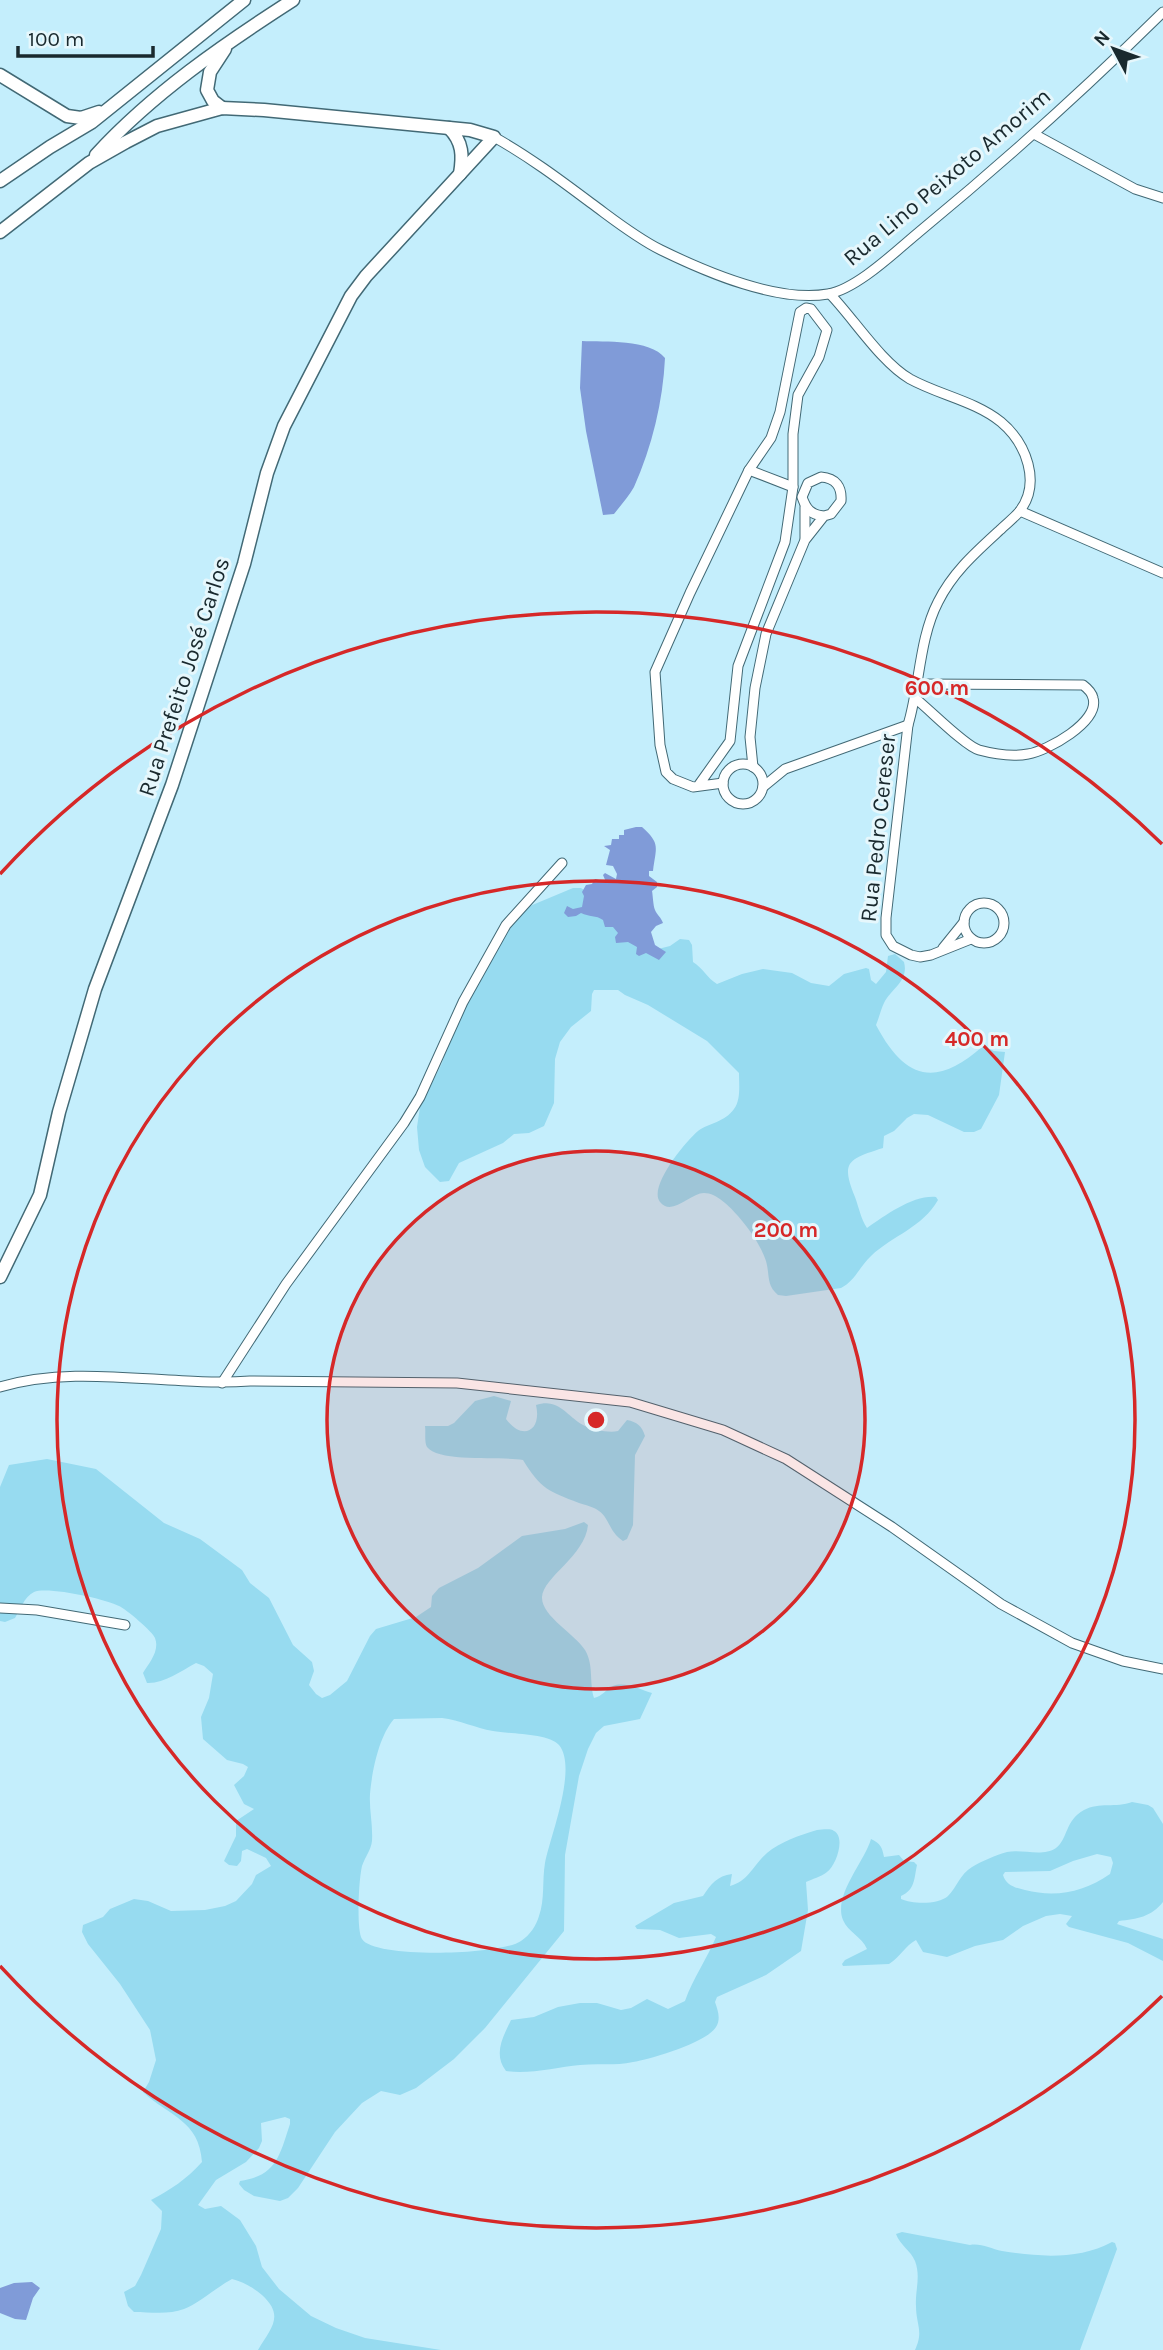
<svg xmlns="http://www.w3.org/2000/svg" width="1163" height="2350" viewBox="0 0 1163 2350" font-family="Karla,sans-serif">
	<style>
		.green { fill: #97dbf0; fill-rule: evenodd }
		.water { fill: #809bd8 }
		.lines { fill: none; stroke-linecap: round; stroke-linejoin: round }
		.minor-casing { stroke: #426975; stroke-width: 11 }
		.major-casing { stroke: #426975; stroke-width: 15 }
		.minor { stroke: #fff; stroke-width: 9 }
		.major { stroke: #fff; stroke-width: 12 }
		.ring { fill: none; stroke: #d62828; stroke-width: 3.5 }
		.labels { text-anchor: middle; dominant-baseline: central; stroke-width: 6; stroke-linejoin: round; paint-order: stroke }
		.street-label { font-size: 23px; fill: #19292e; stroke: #e6f7fc }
		.centre { fill: #d62828; stroke: #e6f7fc; stroke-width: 3.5 }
		.ring-label { font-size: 21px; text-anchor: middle; font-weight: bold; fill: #d62828; stroke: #e6f7fc; stroke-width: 6; stroke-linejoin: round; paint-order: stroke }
	</style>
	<rect width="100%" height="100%" fill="#c4eefc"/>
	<!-- green -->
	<g class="green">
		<path d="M573,888h8l6,4 67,58 16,-4 10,-7 9,1 3,5 1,17c10,6 14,16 24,22l25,-10 21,-5 29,4 19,10 18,3 15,-12 22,-6 3,1 2,11 5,4 10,-12 2,-16 7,-2 9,8c5,19 -12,26 -20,41 -3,6 -5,15 -8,22 29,55 60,63 107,21l11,5 11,1 -6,43 -18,34 -7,3h-10l-36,-17 -14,-1 -7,4 -13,13 -10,5 -1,12c-34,11 -43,13 -28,49 4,11 6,22 12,31 19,-13 46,-33 69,-31l2,3c-15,27 -46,36 -67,56 -11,10 -16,25 -30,32l-55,8 -8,-1c-12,-10 -8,-20 -12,-34 -6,-17 -16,-31 -28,-45 -8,-9 -21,-23 -34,-23 -14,0 -32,24 -44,9 -12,-15 25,-60 38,-71 11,-8 27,-9 36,-22 7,-9 5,-25 5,-36l-32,-32 -59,-36 -23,-10 -7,-5h-24l-2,4 -1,17 -20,16 -11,15 -5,17 -1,44 -10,23 -15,7 -15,1 -11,9 -44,20 -10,18 -9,1 -15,-15 -6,-17 -2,-23 3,-20 22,-44 13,-41 63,-111z"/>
		<path d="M494,1396l17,5 -5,18c17,23 36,11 30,-14 23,-8 31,12 49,21 9,4 24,7 33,5l9,-11c10,2 15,6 18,16l-10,19 -2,70 -6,14 -4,2c-14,-9 -13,-22 -24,-30 -5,-4 -14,-6 -20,-8 -31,-12 -38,-14 -56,-43 -20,-4 -84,3 -96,-13 -3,-5 -1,-15 -2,-21h23l6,-3 21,-22z"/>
		<path d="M47,1459l49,10 68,54 36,16 42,31 8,13 19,15 24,47 19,17 2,9 -5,14 7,9 6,4 8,-3 17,-14 23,-45 6,-7 40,-12 15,-10 1,-11 7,-8 39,-20 44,-32 43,-7 19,-7 4,3c-3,31 -45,52 -46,72 -1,19 34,38 43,53 9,15 4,32 9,48 9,-2 12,-9 19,-12 12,-5 28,4 39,7l-12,26 -36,7 -8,7 -8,16 -9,27 -14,79 -1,76 -79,97 -31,31 -38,29 -16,7 -19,-4 -19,12 -27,29 -37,56 -10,10 -8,3 -26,-5 -10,-6 -5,-6 1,-3c37,-5 40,-27 50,-57v-5l-5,-2 -24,6 1,18 -3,7 -13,14 -30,18 -18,25 7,4 16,-3 19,14 16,26 6,21 17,22 32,27 25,12 29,10 76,12h-183c13,-22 27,-34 4,-55 -10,-8 -18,-13 -30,-16 -15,8 -34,25 -48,30 -15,6 -34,3 -50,3l-6,-6 -4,-14 11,-6 6,-11 20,-46 1,-18 -11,-11c19,-10 36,-21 51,-38 -3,-42 -32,-45 -59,-70l6,-10 7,-22 -6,-30 -30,-46 -32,-40 -6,-12 1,-7 20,-8 7,-8 24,-10 14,2 23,10 34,-1 20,-4 11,-5 16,-17 4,-9 15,-9 -5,-8 -19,-9 -5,2 -1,10 -4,5 -8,-1 -5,-4 12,-25v-15l18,-12 -10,-5 -10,-19 10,-9 4,-9 -5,-3 -16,-4 -24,-21 -2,-22 8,-19 4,-24 -9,-8 -8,-3c-15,8 -33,21 -49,20l-4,-10c6,-10 17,-22 12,-35 -2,-6 -29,-29 -36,-32 -13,-7 -72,-20 -85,-14 -10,5 -14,18 -19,26l-10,4 -5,-1v-134l9,-22zM442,1718c18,2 33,10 51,13 16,3 56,2 66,14 19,23 -9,92 -14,118 -3,17 0,37 -6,53 -3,10 -9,19 -18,25 -19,14 -147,18 -159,-2 -6,-10 -3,-61 0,-73 3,-9 9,-16 10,-25 1,-16 -3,-32 -2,-47 2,-23 9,-58 24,-75z"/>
		<path d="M1132,1802l16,3 5,3 10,16v78c-12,15 -26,17 -44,19l-2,3 46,15v22l-35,-18 -59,-16 -3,-3 6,-8 -12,-2 -14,2 -23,10 -20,14 -28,6 -28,11 -24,-5 -7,-12c-11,6 -16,17 -27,24l-46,2 -1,-2 3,-4 22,-11c-5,-12 -19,-17 -24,-29 -10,-25 21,-57 28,-81 10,5 11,8 13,18l15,-2 5,6 10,1 3,3c-3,14 -2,25 -16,31v3c11,5 37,6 47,-3 9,-9 12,-22 24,-29 10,-6 24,-12 35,-15 15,-3 36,5 49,-4 12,-9 9,-28 28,-38 15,-8 32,-2 48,-8zM1097,1854l14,3 2,6 -3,11c-26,18 -54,24 -85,16 -10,-2 -19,-5 -22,-15l2,-3 45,-1 23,-10z"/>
		<path d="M817,1830c5,0 13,-2 17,1 12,6 2,35 -7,41 -6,5 -15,7 -21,10l2,28 -7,41 -35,24 -49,22 -2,5c3,9 6,17 1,25 -10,16 -65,32 -83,35 -18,4 -36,1 -53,3 -23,2 -52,10 -74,6 -13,-17 -3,-34 5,-51l23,-3 24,-10 22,-4h17l24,7 10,-2 16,-9 21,10 17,-8c8,-23 22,-42 31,-64l-5,-3 -32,4 -19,-8 -23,-1 -2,-3 39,-23 29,-7c8,-12 14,-20 29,-22l-2,12c19,-5 23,-21 37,-33 13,-11 33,-18 50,-23z"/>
		<path d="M902,2232l68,13c11,-2 21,4 32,6 36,6 77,9 110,-9l3,1 2,6 -37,101h-165c9,-19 1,-25 1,-44 -1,-16 5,-29 -1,-45 -4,-10 -15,-16 -19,-27z"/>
	</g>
	<!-- water -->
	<g class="water">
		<path d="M582,341c22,1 68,-2 83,17 -2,43 -13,89 -31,129 -5,9 -13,18 -20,27l-11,1 -17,-84 -6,-43z"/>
		<path d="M636,827h6c19,17 14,20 11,44h-4v5l8,6v5l-5,4c1,5 1,14 3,19 2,5 6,7 8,13l-7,3 -5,6 4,13 11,7 -7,8 -13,-7 -7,3 -3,-2 1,-7 -9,-5 -12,1 -1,-6 3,-4 -5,-6h-8l-2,-7c-7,-5 -14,-3 -22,-7l-5,3 -8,1 -4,-4 3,-7 6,3 9,-2 2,-11 -2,-4 4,-7 6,-1 3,-5 11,3 -3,-7 2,-2 11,6 1,-5 -4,-8 -7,-1 4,-15 -6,-4 7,-1 1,-6h7v-4h5v-5z"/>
		<polygon points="32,2282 40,2288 33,2298 26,2320 15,2319 0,2313 0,2288 14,2283"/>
	</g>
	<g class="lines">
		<defs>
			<g id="minor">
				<polyline points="1034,134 1135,189 1163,198"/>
				<path d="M494,137c34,19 65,42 97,66 22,16 44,34 70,47 45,22 116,53 167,44 29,-5 68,-43 91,-62 85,-70 166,-143 244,-220"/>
				<path d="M830,294c24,25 51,68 80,85 29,16 65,22 91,43 25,21 41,61 18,90 -5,6 -13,12 -19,18 -24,22 -47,42 -62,72 -19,37 -18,83 -30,123l-22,193v17l7,11 18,9 9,2 11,-2 40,-16"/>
				<polyline points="749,470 793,487"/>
				<polyline points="805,507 805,538"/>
				<polyline points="1020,511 1163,573"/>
				<path d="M916,699c14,11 49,47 63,51 15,4 33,7 49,4 19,-3 72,-32 65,-56 -1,-5 -6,-10 -10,-13l-165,-1"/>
				<circle cx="743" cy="784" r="20"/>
				<path d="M753,767l-3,-30 5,-49 11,-54 39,-94 19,-24 7,-2 10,-13c1,-14 -5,-23 -20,-24l-13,6 -6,14c4,12 9,18 22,19"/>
				<polyline points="698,786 730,741 738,666 785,542 793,487 793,434 798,395 819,357 827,330 811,309 806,308 800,312 780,412 771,438 749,470 690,593 655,672 660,745 666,772 673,779 693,787 723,783"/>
				<polyline points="763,787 785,769 908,725"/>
				<circle cx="984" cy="923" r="20"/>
				<polyline points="943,948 964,922"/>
				<polyline points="222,1383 286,1284 404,1123 420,1097 463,1002 506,925 562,863"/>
				<path d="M0,1387c79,-24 168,0 250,-6l207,2 173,19 93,28 63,29 106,68 109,77 71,39 51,18 40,8"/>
				<polyline points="0,1608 37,1610 125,1625"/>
			</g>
			<g id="major">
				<polyline points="0,75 67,116 81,118 99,112"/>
				<polyline points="222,108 213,101 207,90 210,72 225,49"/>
				<path d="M449,128c14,14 14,28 11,46"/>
				<path d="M96,155c57,-62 127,-110 197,-155"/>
				<polyline points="0,181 50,147 92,122 244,0"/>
				<polyline points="0,232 89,163 126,142 157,126 222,108 264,110 470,130 494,137 366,276 351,296 284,426 267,473 244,564 172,785 95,989 59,1112 40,1195 0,1277"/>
			</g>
		</defs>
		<!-- minor casing -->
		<use href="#minor" class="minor-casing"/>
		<!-- major casing -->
		<use href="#major" class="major-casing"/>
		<!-- minor -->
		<use href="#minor" class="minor"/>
		<!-- major -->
		<use href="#major" class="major"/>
	</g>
	<!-- distance rings -->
	<circle cx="596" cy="1420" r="269" fill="#d62828" fill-opacity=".12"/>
	<g class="ring">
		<circle cx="596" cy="1420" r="269"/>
		<circle cx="596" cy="1420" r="539"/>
		<path d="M1162 1996A808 808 0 0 1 0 1966M0 874A808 808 0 0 1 1162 844"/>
	</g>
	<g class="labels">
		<!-- street labels -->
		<g class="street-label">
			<text transform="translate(947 177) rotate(-40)">Rua Lino Peixoto Amorim</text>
			<text transform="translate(184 677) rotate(-72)">Rua Prefeito José Carlos</text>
			<text transform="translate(878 828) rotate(-84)">Rua Pedro Cereser</text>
		</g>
	</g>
	<circle cx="596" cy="1420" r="10" class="centre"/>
	<g class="ring-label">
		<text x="937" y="695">600 m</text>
		<text x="977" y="1046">400 m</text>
		<text x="786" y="1237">200 m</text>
	</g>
	<!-- north arrow -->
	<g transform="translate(1114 49) rotate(311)" stroke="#e6f7fc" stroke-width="5" paint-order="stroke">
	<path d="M0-5L12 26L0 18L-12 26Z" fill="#19292e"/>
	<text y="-10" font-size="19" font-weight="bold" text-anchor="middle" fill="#19292e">N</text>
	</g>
	<!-- scale -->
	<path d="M18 46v10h135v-10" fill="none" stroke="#19292e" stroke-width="3.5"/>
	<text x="28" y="46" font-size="21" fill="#19292e" stroke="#e6f7fc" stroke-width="5" paint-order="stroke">100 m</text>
</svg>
